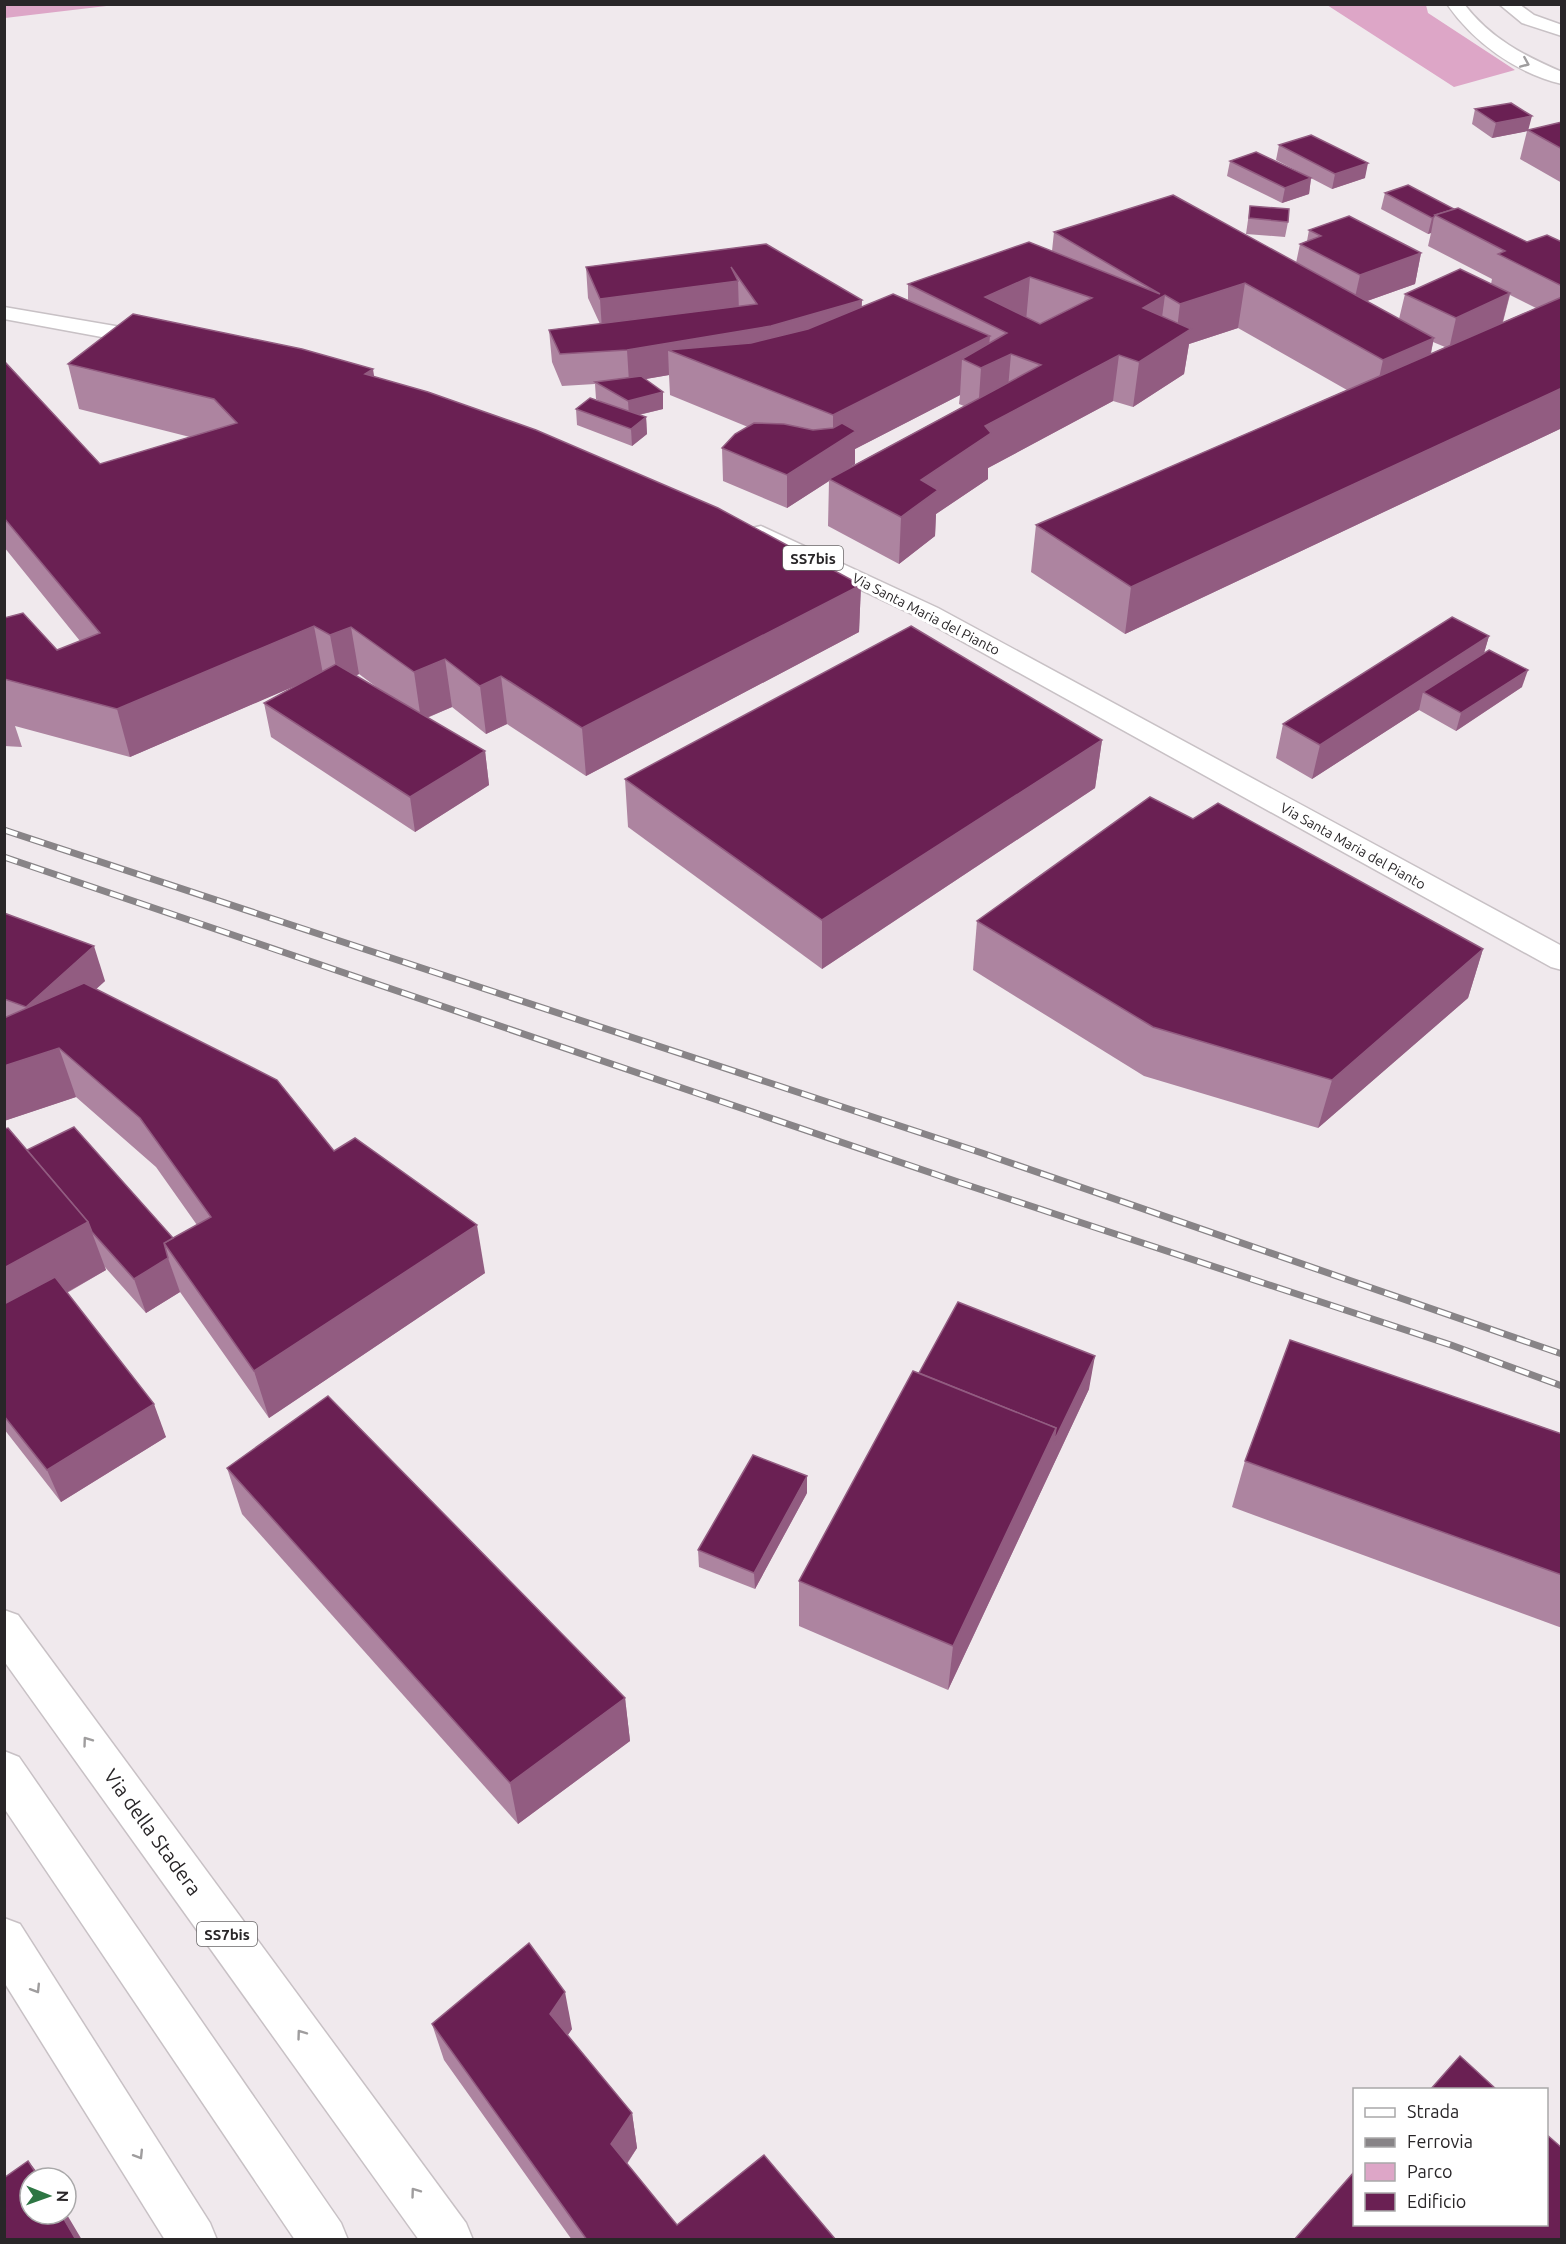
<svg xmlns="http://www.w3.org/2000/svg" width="1566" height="2244" viewBox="0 0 1566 2244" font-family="Ubuntu,sans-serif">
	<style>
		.green { fill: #dda6c7 }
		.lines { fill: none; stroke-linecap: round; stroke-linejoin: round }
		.lane-casing { stroke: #c8c1c5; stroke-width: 3 }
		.street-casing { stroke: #c8c1c5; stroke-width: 3 }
		.primary-casing { stroke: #c8c1c5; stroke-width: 3 }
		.lane { fill: #fff; fill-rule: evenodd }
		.street { fill: #fff; fill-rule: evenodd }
		.primary { fill: #fff; fill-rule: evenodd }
		.rail-casing { stroke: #888487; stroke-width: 7 }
		.rail { stroke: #fff; stroke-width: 4.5; stroke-dasharray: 14; stroke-linecap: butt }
		.wall { fill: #ad84a0; fill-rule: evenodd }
		.shaded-wall { fill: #925c81 }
		.building { fill: #6a2053; stroke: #925c81; stroke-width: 1.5; fill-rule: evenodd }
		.oneway { stroke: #9f9d9e }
		.labels { text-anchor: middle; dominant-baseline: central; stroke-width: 6; stroke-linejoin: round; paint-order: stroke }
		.far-street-label { font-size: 14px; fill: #292628; stroke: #fff }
		.shield { fill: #fff; stroke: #696768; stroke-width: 1.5 }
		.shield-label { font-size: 15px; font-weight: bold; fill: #292628 }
		.near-street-label { font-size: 20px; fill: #292628; stroke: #fff }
	</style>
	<rect width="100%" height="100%" fill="#f0e9ed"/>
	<!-- green -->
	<g class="green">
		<polygon points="5,4 115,4 115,5 5,18"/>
		<polygon points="1327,5 1426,5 1428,13 1515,70 1454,87"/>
	</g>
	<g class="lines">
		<defs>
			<polygon id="lane" points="4,1751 19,1757 341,2223 348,2240 295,2240 4,1808"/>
			<g id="street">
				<path d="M1447,4h17c27,35 59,51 98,68v12c-46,-11 -89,-42 -115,-80z"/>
				<polygon points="1499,4 1519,4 1534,15 1562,25 1562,36 1522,23"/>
			</g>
			<g id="primary">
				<polygon points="4,307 156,333 164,335 167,340 164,345 156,347 4,319"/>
				<polygon points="761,526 938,608 1562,946 1562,970 1551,967 920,618 752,538 749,533 752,528"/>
				<polygon points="4,1610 18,1615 466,2223 473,2240 419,2240 4,1661"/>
				<polygon points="4,1918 20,1924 210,2223 217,2240 165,2240 4,1982"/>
			</g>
		</defs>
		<!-- lane casing -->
		<use href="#lane" class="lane-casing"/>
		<!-- street casing -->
		<use href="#street" class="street-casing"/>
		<!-- primary casing -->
		<use href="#primary" class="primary-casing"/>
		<!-- lane -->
		<use href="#lane" class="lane"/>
		<!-- street -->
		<use href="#street" class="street"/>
		<!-- primary -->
		<use href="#primary" class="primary"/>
		<defs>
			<g id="rail">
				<polyline points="4,830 982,1153 1562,1354"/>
				<polyline points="4,857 961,1183 1451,1345 1562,1386"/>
			</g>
		</defs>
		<!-- rail casing -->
		<use href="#rail" class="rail-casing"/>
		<!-- rail -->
		<use href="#rail" class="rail"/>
	</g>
	<!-- wall -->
	<g class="wall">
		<polygon points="1475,109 1528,130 1562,122 1562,183 1520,159 1527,131 1492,138 1472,124"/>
		<polygon points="1279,145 1365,178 1332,189 1276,160"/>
		<polygon points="1230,161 1311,178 1309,194 1282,203 1227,176"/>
		<path d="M1385,193l69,16 73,33h35v186l-437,206 -94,-62 5,-47 311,-135 -109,-62 -49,16 -5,30 -51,33 -20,-6 -125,67v11l-52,35 -1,22 -36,28 -71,-38 1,-45 -42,27 -64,-27 -1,-33 26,-21 -78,-32 -1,-20 -24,4 18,13v17l-24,6 7,2 1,17 -15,12 -55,-21 -1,-16 24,-8 -4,-2 -1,-15 -33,2 -10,-24 -3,-32 51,-6 -12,-26 -2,-31 180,-23 96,63 46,-7v-16l144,-33 2,-19 242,31 4,-19 7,-3 2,-11 112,23 -6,31 -48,17 32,18 6,-25 86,-10 1,-5 -64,-33 3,-13 -3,1 -47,-25zM1510,295l26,13 -33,14zM1433,342l12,5 -14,7zM960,395l-1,9 5,2 -121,65 12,-7v-15z"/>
		<polygon points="1250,206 1288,222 1285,237 1246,234"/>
		<path d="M4,361l96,103 90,-27 -111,-28 -11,-45 306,13 487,208 -2,47 -273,144 -79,-52 -21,10 -34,-27 -25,11 58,33 4,34 -74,47 -144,-95 -7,-34 37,-20 -171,74 -115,-31 7,21 -18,-1v-128l53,32 23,-9 -76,-94zM359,674l24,18 -27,-16z"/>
		<polygon points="1489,636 1484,653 1522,687 1456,731 1419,710 1312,779 1276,758 1283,724"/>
		<polygon points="1102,740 1095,788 822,969 628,827 625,779"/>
		<polygon points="1193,819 1483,949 1468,998 1318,1128 1144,1076 973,970 977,921"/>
		<polygon points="4,913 105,981 96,989 334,1151 485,1273 269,1418 180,1292 146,1313 104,1266 106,1270 67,1293 166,1437 61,1502 4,1429 4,1129 27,1150 173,1238 197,1225 156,1167 76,1097 4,1121"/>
		<polygon points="919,1373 1089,1389 948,1690 799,1626 799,1581"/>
		<polygon points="1562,1434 1562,1628 1232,1507 1245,1461"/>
		<polygon points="227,1468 625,1698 630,1741 518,1824 242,1514"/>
		<polygon points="807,1493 755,1589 699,1567 698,1550"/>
		<polygon points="432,2024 572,2029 567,2036 632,2113 637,2148 627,2164 677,2225 836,2240 572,2240 444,2060"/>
	</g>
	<!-- shaded-wall -->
	<g class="shaded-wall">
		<polygon points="1532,116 1528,131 1492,138 1496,123"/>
		<polygon points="1368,163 1365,178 1332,189 1335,174"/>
		<polygon points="1311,178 1309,194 1282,203 1285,188"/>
		<polygon points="1434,217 1431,233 1428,234 1432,218"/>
		<polygon points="1421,253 1415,284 1353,306 1360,275"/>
		<polygon points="1030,277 1026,321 985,297"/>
		<polygon points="738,281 739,312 602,330 600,299"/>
		<polygon points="1245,283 1238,328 1189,344 1184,374 1133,407 1139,362 1176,338 1180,304"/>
		<polygon points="1510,293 1502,324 1449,349 1456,318"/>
		<polygon points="1165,295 1159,340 1143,308"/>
		<polygon points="862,300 861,331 771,357 668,350 669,375 629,382 627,350"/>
		<polygon points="990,336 987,365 1011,354 1007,400 978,413 981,368 962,359 960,395 855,449 855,464 830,480 829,479 829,481 787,508 787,475 833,446 833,415"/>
		<polygon points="1434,338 1424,383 1373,405 1383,360"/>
		<polygon points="1119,355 1113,401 988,468 988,479 936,514 935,536 899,564 901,517 921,480 985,426"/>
		<polygon points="373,369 380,414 365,374"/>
		<polygon points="1562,388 1562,428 1125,634 1131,587"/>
		<polygon points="663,392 663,409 629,417 628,401"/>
		<polygon points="646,417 647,434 632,446 631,429"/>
		<polygon points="861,585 859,632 586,776 582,728"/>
		<polygon points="314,626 323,674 130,757 117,709"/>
		<polygon points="351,627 359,674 339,683 330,635"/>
		<polygon points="1489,636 1479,670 1423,692 1419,710 1312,779 1320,745"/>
		<polygon points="445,659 452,707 421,720 414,672"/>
		<polygon points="1528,670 1522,687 1456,731 1461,713"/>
		<polygon points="501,676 507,724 486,734 480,686"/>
		<polygon points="1102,740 1095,788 822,969 822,920"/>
		<polygon points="485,751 489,785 415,832 410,797"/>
		<polygon points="94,946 105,981 38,1042 26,1007"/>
		<polygon points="1483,949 1468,998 1318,1128 1332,1080"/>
		<polygon points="59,1048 76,1097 4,1121 4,1066"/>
		<polygon points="88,1222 106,1270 4,1328 4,1268"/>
		<polygon points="477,1225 485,1273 269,1418 254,1371"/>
		<polygon points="168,1258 180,1292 146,1313 134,1279"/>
		<polygon points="1095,1356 1089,1389 948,1690 953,1646 1056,1428"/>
		<polygon points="154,1404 166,1437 61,1502 47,1470"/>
		<polygon points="807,1476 807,1493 755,1589 754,1573"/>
		<polygon points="625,1698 630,1741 518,1824 510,1783"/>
		<polygon points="565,1992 572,2029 557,2051 550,2014"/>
		<polygon points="632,2113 637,2148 617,2178 611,2144"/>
		<polygon points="28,2161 42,2178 39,2178"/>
		<polygon points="66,2213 82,2240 76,2240 61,2214 66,2214"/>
	</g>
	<!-- building -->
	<g class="building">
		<polygon points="1511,103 1532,116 1496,123 1475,109"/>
		<polygon points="1562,122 1562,149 1528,130"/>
		<polygon points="1311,135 1368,163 1335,174 1279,145"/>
		<polygon points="1256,152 1311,178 1285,188 1230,161"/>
		<polygon points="1408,185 1454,209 1435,215 1434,217 1432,218 1385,193"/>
		<path d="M1173,195l261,143 -51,22 -138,-77 -65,21 -15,-9 -22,13 48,21 -52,33 -20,-7 -134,71 6,7 -70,47 17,10 -37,27 -72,-38 212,-114 -30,-11 -30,14 -19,-9 45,-26 -99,-49 121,-42 131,52 -106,-62zM1030,277l62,21 -52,26 -55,-27z"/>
		<polygon points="1250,206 1289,209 1288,222 1249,218"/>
		<polygon points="1458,208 1527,242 1547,235 1562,242 1562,286 1498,254 1505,251 1435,215"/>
		<polygon points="1349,216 1421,253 1360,275 1300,244 1321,236 1309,230"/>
		<polygon points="766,244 862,300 771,326 627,350 560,354 549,330 757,304 731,267 738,281 600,299 586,267"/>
		<polygon points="1460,269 1510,293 1456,318 1405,294"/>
		<polygon points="893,294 990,336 833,415 668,350 751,343 808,329"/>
		<polygon points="1562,297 1562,388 1131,587 1036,525"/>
		<polygon points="133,314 302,349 373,369 365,374 428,392 536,430 718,508 861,585 582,728 501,676 480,686 445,659 414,672 351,627 330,635 314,626 117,709 4,679 4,618 23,613 57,650 100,633 4,518 4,361 100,464 237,423 214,399 68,364"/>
		<polygon points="641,376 663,392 628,401 595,382"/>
		<polygon points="590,398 646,417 631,429 576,409"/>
		<polygon points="754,423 784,424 813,430 833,428 842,423 856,431 787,475 722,448 735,434"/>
		<polygon points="1452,617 1489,636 1320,745 1283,724"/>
		<polygon points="911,626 1102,740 822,920 625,779"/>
		<polygon points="1489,650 1528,670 1461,713 1423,692"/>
		<polygon points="336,664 485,751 410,797 264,703"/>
		<polygon points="1150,797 1193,819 1218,803 1483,949 1332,1080 1153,1027 977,921"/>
		<polygon points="4,913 94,946 26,1007 4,999"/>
		<polygon points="84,983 277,1080 334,1151 355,1138 477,1225 254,1371 164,1243 211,1217 140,1118 59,1048 4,1066 4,1018"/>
		<polygon points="74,1127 173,1238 164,1243 168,1258 134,1279 92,1232 88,1222 27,1150"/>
		<polygon points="8,1128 88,1222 4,1268 4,1129"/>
		<polygon points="55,1277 154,1404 47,1470 4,1416 4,1304"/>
		<polygon points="958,1302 1095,1356 1054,1441 1056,1428 919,1373"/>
		<polygon points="1290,1340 1562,1434 1562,1575 1245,1461"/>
		<polygon points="913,1371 1056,1428 953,1646 799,1581"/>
		<polygon points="328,1396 625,1698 510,1783 227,1468"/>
		<polygon points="753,1455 807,1476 754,1573 698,1550"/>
		<polygon points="529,1943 565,1992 550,2014 632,2113 611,2144 677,2225 764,2155 836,2240 587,2240 432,2024"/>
		<polygon points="1460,2056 1497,2090 1430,2090"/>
		<polygon points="1546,2134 1562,2148 1562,2240 1294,2240 1354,2172 1354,2224 1546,2224"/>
		<polygon points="28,2161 39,2178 30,2178 30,2214 61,2214 76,2240 4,2240 4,2178"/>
	</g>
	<!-- one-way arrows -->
	<defs><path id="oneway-chevron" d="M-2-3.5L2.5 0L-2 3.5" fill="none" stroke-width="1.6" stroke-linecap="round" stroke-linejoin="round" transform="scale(1.5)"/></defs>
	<g class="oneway">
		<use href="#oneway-chevron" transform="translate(1525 63) rotate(23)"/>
		<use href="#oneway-chevron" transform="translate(87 1741) rotate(-126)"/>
		<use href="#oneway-chevron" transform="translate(36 1989) rotate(58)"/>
		<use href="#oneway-chevron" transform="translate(301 2034) rotate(-126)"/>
		<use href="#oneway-chevron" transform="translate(139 2155) rotate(58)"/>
		<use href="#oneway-chevron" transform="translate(415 2192) rotate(-126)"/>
	</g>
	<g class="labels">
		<!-- far-street labels -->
		<g class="far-street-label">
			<text transform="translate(926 614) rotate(27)">Via Santa Maria del Pianto</text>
			<text transform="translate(1353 846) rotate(29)">Via Santa Maria del Pianto</text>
		</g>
		<!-- shield labels -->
		<g class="shield">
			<rect x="783" y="546" width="60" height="24" rx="4.5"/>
			<rect x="197" y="1922" width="60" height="24" rx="4.5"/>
		</g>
		<g class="shield-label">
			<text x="813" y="558">SS7bis</text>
			<text x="227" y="1934">SS7bis</text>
		</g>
		<!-- near-street labels -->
		<g class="near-street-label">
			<text transform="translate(153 1832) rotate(54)">Via della Stadera</text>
		</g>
	</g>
	<!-- border -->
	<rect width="1566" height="2244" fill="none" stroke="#292628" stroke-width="12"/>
	<!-- legend -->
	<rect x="1353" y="2088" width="195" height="138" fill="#ffffff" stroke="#a9a8a9" stroke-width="1.5"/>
	<rect x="1365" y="2108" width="30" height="9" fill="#ffffff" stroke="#a9a8a9" stroke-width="1.5"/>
	<text x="1407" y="2118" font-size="18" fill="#292628">Strada</text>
	<rect x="1365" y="2138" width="30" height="9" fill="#888487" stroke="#a9a8a9" stroke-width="1.5"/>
	<text x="1407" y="2148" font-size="18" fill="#292628">Ferrovia</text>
	<rect x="1365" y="2163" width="30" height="18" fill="#dda6c7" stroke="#a9a8a9" stroke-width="1.5"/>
	<text x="1407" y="2178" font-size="18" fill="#292628">Parco</text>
	<rect x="1365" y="2193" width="30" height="18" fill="#6a2053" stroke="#a9a8a9" stroke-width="1.5"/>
	<text x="1407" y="2208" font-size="18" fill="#292628">Edificio</text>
	<!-- north arrow -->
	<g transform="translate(48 2196) rotate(91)"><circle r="28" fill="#ffffff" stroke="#a9a8a9" stroke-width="1.5"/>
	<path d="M0-4.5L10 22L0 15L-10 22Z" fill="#2d7643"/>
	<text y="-9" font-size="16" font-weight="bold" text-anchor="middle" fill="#292628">N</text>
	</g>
</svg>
